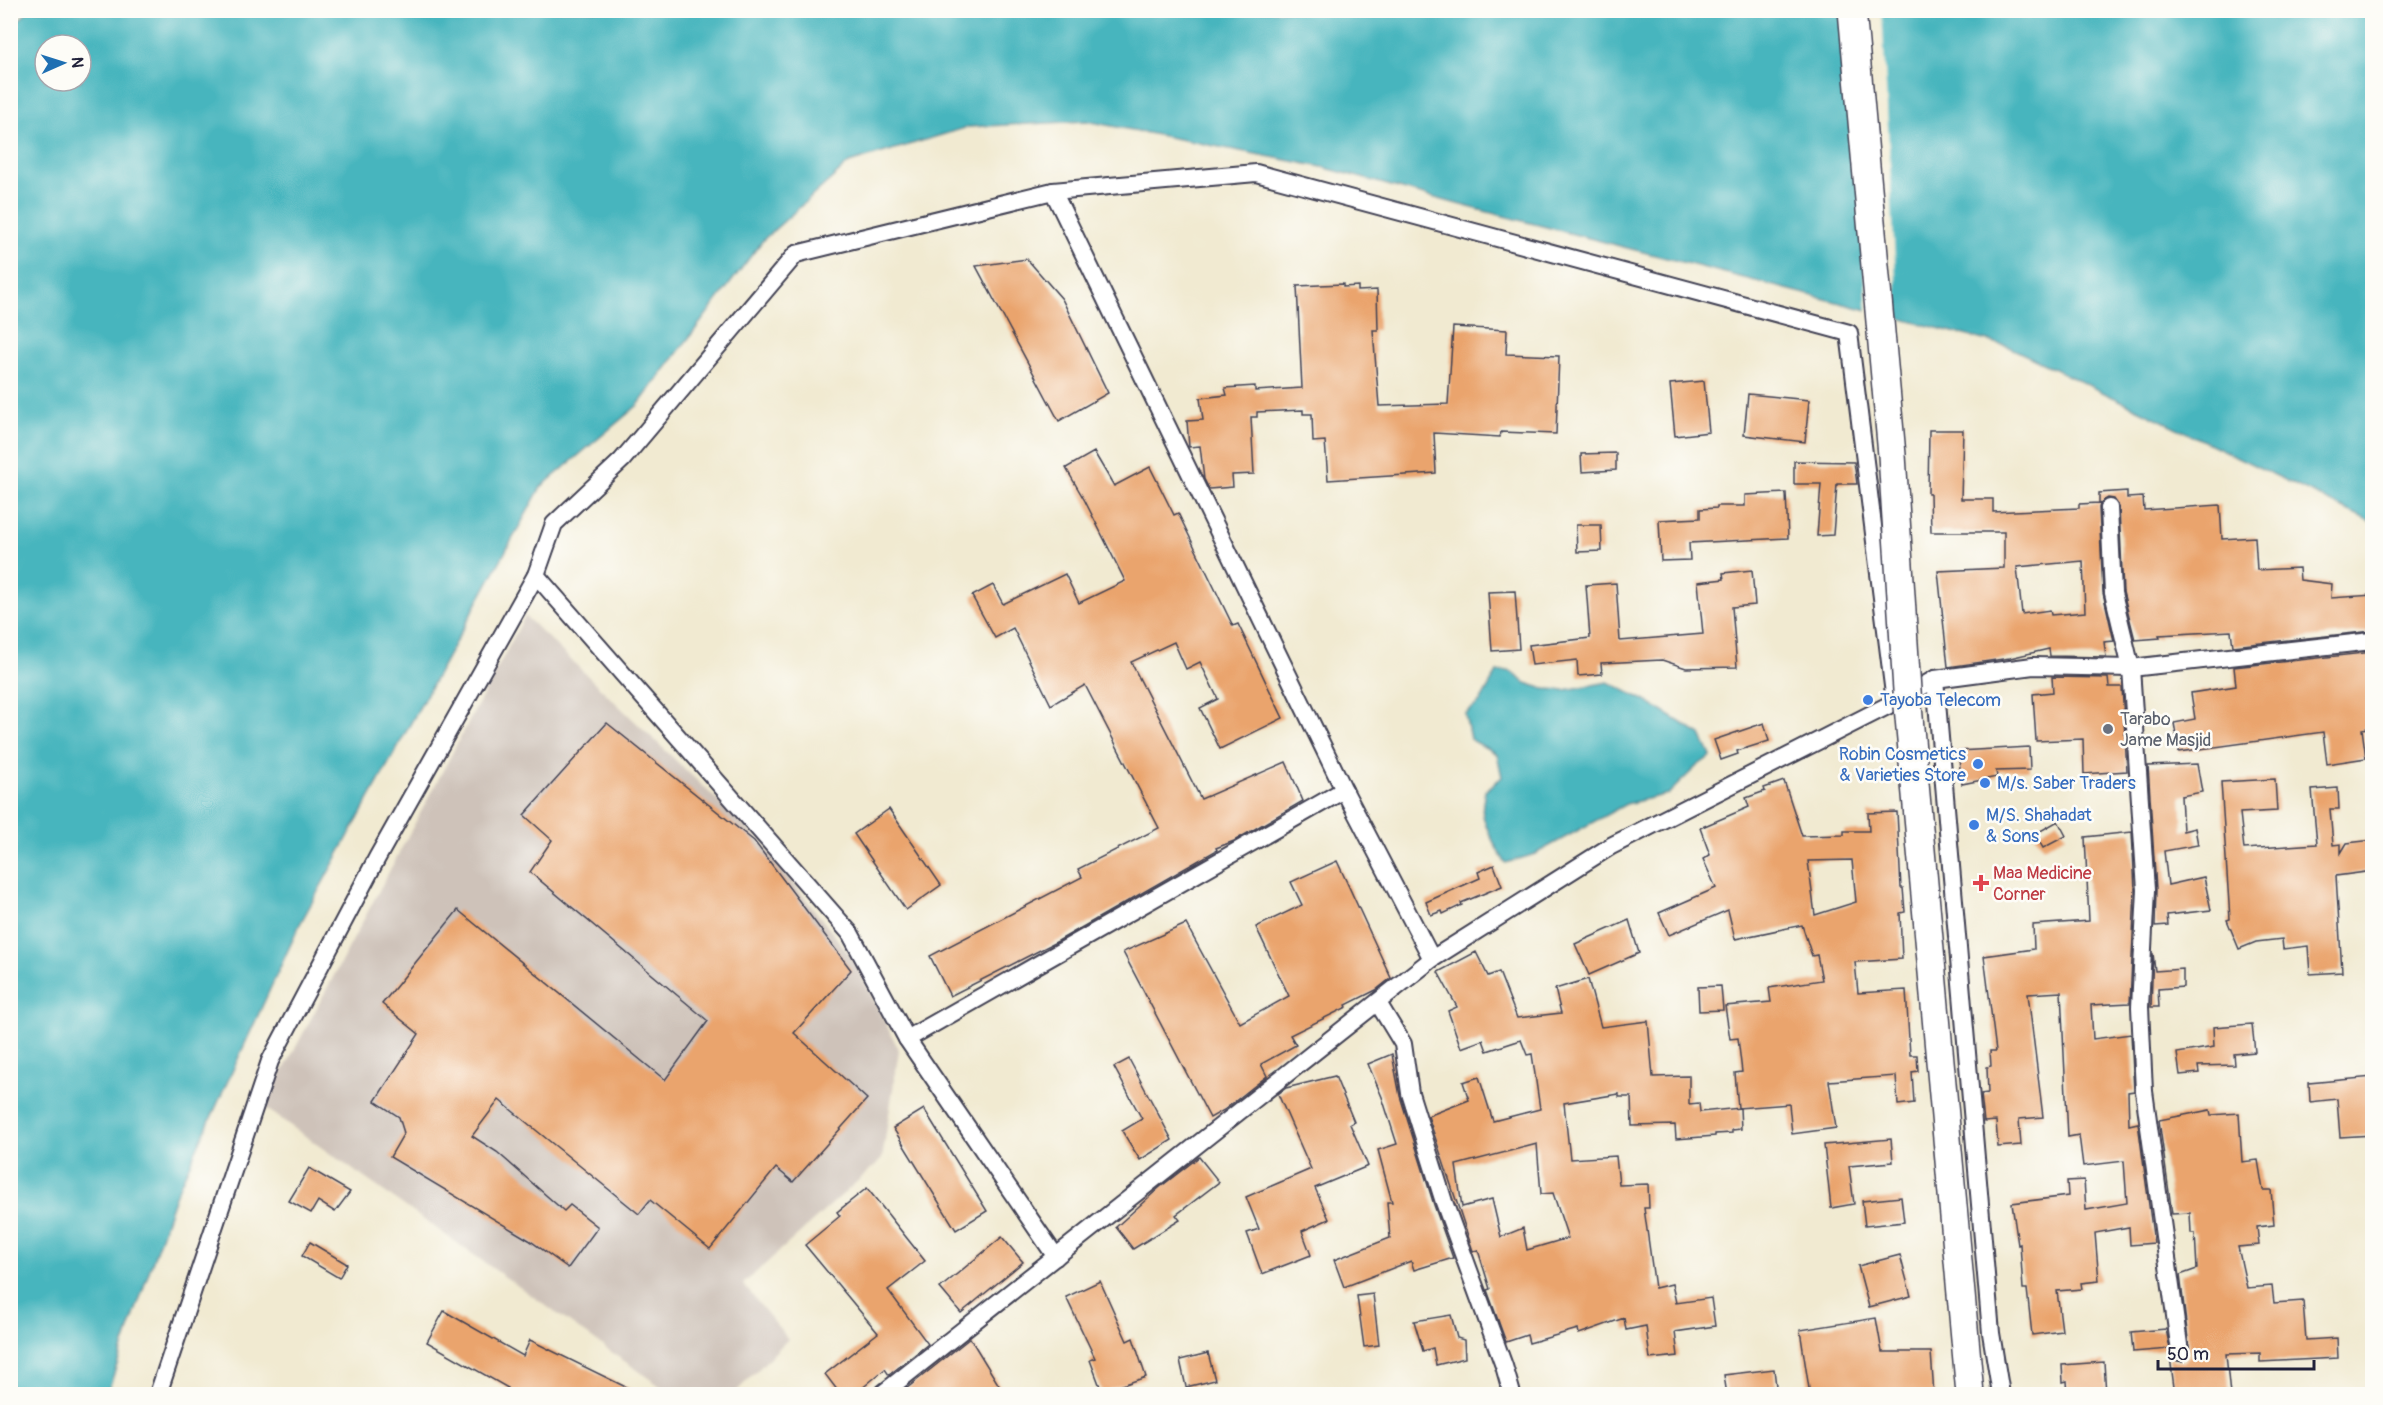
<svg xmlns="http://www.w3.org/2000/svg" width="2383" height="1405" viewBox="0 0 2383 1405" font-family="Pangolin,sans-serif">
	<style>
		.industrial { fill: #cec2b9 }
		.water { fill: #46b5be; stroke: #346c7c; stroke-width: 1.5; fill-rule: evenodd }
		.pier { fill: #f1ead1 }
		.building { fill: #eaa46d; fill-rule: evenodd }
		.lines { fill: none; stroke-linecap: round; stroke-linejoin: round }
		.street-casing { stroke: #414052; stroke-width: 20 }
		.street { stroke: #fff; stroke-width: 16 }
		.primary-bridge-casing { stroke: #414052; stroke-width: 30; stroke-linecap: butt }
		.primary-bridge { stroke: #fff; stroke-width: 27 }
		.shop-dot { fill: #3f7fe0; stroke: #fdfcf7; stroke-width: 2 }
		.worship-dot { fill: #6b7280; stroke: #fdfcf7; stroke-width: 2 }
		.health-dot { fill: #e0444e; stroke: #fdfcf7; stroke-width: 2 }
		.labels { text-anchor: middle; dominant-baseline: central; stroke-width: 5; stroke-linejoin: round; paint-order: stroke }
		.shop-label { font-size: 18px; fill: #366cbe; stroke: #fdfcf7; text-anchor: start }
		.worship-label { font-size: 18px; fill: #5b616d; stroke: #fdfcf7; text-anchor: start }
		.health-label { font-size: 18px; fill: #be3a42; stroke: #fdfcf7; text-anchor: start }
	</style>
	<rect width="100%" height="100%" fill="#fdfcf7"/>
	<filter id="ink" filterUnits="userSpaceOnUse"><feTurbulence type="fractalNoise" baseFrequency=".0167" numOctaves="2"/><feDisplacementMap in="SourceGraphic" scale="12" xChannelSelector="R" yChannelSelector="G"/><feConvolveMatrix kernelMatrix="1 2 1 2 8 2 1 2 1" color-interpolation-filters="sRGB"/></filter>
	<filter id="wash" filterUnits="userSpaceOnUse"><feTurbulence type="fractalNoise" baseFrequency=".008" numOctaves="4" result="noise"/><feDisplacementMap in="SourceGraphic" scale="24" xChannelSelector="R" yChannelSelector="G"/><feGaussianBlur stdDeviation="1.35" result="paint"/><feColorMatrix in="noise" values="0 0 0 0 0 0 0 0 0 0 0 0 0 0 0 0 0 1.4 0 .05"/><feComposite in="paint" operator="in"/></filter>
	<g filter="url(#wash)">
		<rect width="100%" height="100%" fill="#f1ead1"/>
		<!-- industrial -->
		<polygon class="industrial" points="525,616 760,841 853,959 899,1050 882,1159 743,1284 788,1339 734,1394 671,1394 264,1107"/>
		<!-- water -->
		<g class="water">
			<path d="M29,10l2343,1v511l-365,-176 -546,-141 -139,-38 -236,-46 -118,6 -119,36 -86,77 -125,165 -97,82 -241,437 -125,272 -68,198h-96l-1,-1365zM45,45h36v36h-36z"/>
			<path d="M1510,671l16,12 19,6 20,1 43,-8 36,18 57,35 10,21 -14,10 -29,28 -42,10 -91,50 -29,9c-7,-9 -21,-36 -23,-48 -2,-8 1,-16 2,-24l17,-14 -5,-23 -27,-15 -5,-25 15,-12 17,-30z"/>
		</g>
		<!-- pier -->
		<polygon class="pier" points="1851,11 1882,11 1898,321 1867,313"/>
		<g id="blocks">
			<!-- building -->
			<g class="building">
				<polygon points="1027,259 1062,299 1108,393 1059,421 976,266"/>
				<polygon points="1343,284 1343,287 1358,286 1358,291 1377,290 1378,330 1373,330 1379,406 1448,404 1453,327 1507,330 1506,354 1559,356 1556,434 1501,432 1500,437 1434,433 1436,473 1328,480 1325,441 1313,442 1312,414 1303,414 1303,410 1257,412 1257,417 1251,417 1254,474 1232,475 1233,487 1209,489 1204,479 1200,446 1189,447 1187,421 1203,420 1200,398 1227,395 1225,388 1255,386 1255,391 1302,388 1297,286"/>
				<polygon points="1704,381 1709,432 1675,436 1670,384"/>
				<polygon points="1748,394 1809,400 1805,442 1744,435"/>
				<path d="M1929,430h34l-2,69h32v13l86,-4v-4l20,-1v-10l28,-2v7l16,-1 1,13 76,-5 2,34 33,-2 2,33 42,-2 1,12 32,4 -1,14 42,-3v36l-140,15 -2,-15 -72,4 1,3 -25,2 -12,-48 -4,-85 -5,-8 -6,-1 -8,5 -1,5 4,85 11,48 -10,1 2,15 -56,-1 -1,-7 -39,9 -62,9 -10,-96 66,-3v-36h-73l-1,-38h-2zM2083,561l2,51 -34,3 -1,-5 -28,4 -5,-47z"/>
				<polygon points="1094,452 1114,486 1150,467 1174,515 1178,513 1233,626 1238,624 1283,718 1220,749 1200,708 1218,699 1200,662 1186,669 1174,642 1131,662 1201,799 1286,762 1303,801 1234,841 1216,848 1217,850 1058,941 950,996 930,956 1082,877 1078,869 1159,828 1085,685 1051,705 1013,628 995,638 972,596 993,585 1003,604 1065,574 1079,603 1125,581 1085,501 1066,468"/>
				<polygon points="1616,453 1616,470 1582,472 1581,454"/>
				<polygon points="1794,461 1854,462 1857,484 1837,484 1833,535 1817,536 1821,484 1794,484"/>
				<polygon points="1786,493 1788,538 1689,543 1690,560 1661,561 1659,520 1700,518 1700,509 1717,508 1717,506 1745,506 1745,495"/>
				<polygon points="1576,525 1601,525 1602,551 1577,552"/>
				<polygon points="1752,570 1755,605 1732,607 1737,667 1686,668 1662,660 1601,663 1602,674 1578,676 1577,660 1532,665 1529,645 1590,638 1586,585 1616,583 1620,641 1703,634 1698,582 1724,579 1723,573"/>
				<polygon points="1515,591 1519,649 1492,651 1488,592"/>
				<polygon points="2373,652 2373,727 2362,729 2366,758 2327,764 2323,732 2179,752 2174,723 2195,719 2191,693 2236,686 2234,667"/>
				<polygon points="2052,677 2108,678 2109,687 2122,687 2127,771 2084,774 2083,739 2036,741 2033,694 2053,692"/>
				<polygon points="607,723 754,841 851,970 794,1033 867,1099 793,1182 776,1168 710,1249 650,1200 639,1214 499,1100 472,1136 497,1152 564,1211 570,1205 598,1227 568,1268 529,1240 390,1157 404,1133 399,1117 375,1101 419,1034 382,1004 458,910 665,1080 708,1021 530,872 552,840 524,815"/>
				<polygon points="1764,723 1769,741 1737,751 1738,754 1721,760 1714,740"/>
				<polygon points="2029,747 2030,770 1996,771 1997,777 1962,784 1958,751"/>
				<polygon points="2197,764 2202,792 2181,796 2183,831 2195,828 2198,845 2164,851 2168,885 2204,877 2211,910 2167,915 2168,925 2155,926 2156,889 2148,766"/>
				<polygon points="2275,779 2277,811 2240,813 2244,849 2317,844 2312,790 2338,788 2339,809 2330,809 2333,845 2341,844 2341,853 2347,843 2373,840 2373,871 2336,876 2342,972 2310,974 2308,946 2283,949 2282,939 2256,942 2239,949 2227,920 2230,919 2221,782"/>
				<path d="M1784,781l18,55 42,-1v-4h25l-1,-18 29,-1 4,76h2l2,24 -5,1 2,46 -47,3 3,31 48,-3 4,65h7l1,16 -6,1 2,31 -16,2 -2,-29 -67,5 7,47 -44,6 -3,-30 -51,4 -3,-35 7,-1 -4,-34 -8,1 -5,-33 46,-4 -2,-14 53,-8 -5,-25 -5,1 -10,-31 -67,14 -7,-29 -59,25 -10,-22 57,-25 -13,-29 7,-4 -10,-27 49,-21 -3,-9 19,-7 -1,-3zM1852,860l4,42 -41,13 -7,-54z"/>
				<polygon points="889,809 941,885 906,910 854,834"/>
				<polygon points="2058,821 2066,836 2043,848 2035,834"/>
				<polygon points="2132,832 2135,890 2130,1003 2091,1005 2093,1039 2131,1034 2134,1091 2128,1092 2129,1125 2138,1123 2154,1243 2130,1245 2129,1227 2095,1233 2099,1281 2081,1283 2082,1289 2057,1291 2062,1331 2032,1335 2027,1289 2023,1289 2020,1244 2018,1245 2012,1203 2068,1196 2067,1181 2084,1180 2086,1210 2127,1203 2124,1161 2083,1166 2079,1135 2068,1137 2061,992 2028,994 2043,1117 2019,1119 2021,1145 1998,1147 1996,1121 1984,1122 1981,1094 1988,1093 1987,1067 1991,1066 1990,1051 1996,1051 1984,956 2034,949 2033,925 2089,921 2085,837"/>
				<polygon points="1337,861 1391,978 1376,990 1346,1005 1347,1007 1290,1035 1296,1045 1261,1064 1267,1076 1224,1110 1210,1118 1123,952 1186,924 1240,1023 1289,996 1256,927 1302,905 1291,882"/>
				<polygon points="1494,865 1502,886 1461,903 1462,905 1443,914 1442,911 1431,915 1426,902 1480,878 1478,872"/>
				<polygon points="1629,920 1639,953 1589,975 1575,944"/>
				<path d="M1476,952l12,24 11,-4 18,46 44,-5 -6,-24 33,-10 13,48 47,-6 5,56 36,-1v28l10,-1 1,9 40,-4 1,21 -9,1v3l-17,1v2l-39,3 -1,-14 -43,1 -1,-29h-12v-3l-55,9 6,56 46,-3 3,29 29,-1 1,24h-5l11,80 17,-4 4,19 35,-5 4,28 -40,6 3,24 -28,3 -4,-33 -20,4 -2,-12 -45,16 -1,-5 -49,14 -2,-8 -21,7 -19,-52 3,-1 -12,-39 -5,1 -45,-135 41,-16 -6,-18 16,-5 14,44 47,-12 -8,-55 -5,1 -6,-15 -34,11 -4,-11 -22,8 -13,-37 9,-4 -19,-35zM1537,1144l4,50 12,-1 15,45 -41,12 -4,-22 -22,9 -9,-38 -30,8 -6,-42z"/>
				<polygon points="2153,953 2155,971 2183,969 2183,987 2158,989 2159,1007 2151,1007"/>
				<polygon points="1721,986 1723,1010 1699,1011 1698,987"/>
				<polygon points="2252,1024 2255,1052 2234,1054 2235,1065 2198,1066 2199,1073 2180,1075 2177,1053 2214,1047 2213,1027"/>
				<polygon points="1392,1054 1400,1096 1434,1205 1453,1258 1414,1270 1411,1261 1344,1287 1334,1260 1390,1238 1387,1202 1392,1202 1378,1150 1397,1144 1382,1097 1368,1064"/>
				<polygon points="1129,1059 1172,1140 1140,1160 1122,1131 1142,1119 1114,1067"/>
				<polygon points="1335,1076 1354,1122 1350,1124 1368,1166 1315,1188 1329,1219 1302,1231 1311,1255 1262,1274 1247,1233 1259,1229 1246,1197 1311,1169 1278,1094 1286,1088"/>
				<polygon points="2373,1077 2373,1135 2340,1137 2337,1099 2310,1102 2309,1083"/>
				<polygon points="924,1109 987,1211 956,1230 893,1128"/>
				<polygon points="2210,1110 2211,1115 2239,1113 2242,1162 2258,1160 2263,1190 2271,1190 2274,1225 2257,1227 2259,1245 2238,1247 2247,1288 2272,1286 2274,1303 2303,1301 2306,1340 2337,1338 2338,1358 2260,1362 2260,1353 2226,1354 2230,1395 2175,1395 2169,1349 2133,1352 2131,1332 2166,1329 2172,1359 2182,1362 2190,1355 2180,1275 2197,1269 2195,1233 2191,1233 2190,1213 2172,1214 2159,1120"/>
				<polygon points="1891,1139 1893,1162 1849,1166 1854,1204 1831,1208 1824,1145"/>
				<polygon points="1199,1157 1219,1182 1176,1215 1180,1220 1133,1249 1116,1227 1159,1188"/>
				<polygon points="309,1168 350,1192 335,1212 318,1201 311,1213 289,1201"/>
				<polygon points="867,1188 925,1261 888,1290 928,1344 889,1375 885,1369 854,1395 841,1395 825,1374 878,1333 805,1245 840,1216 837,1212"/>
				<polygon points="1901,1197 1904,1222 1865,1226 1862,1201"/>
				<polygon points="1002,1237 1023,1262 961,1313 940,1288"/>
				<polygon points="310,1242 347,1264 339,1278 302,1256"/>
				<polygon points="1900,1255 1911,1296 1869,1307 1858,1266"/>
				<polygon points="1100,1281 1127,1341 1133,1338 1146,1377 1102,1392 1090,1360 1095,1358 1066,1297"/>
				<polygon points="1373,1294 1379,1345 1364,1347 1357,1296"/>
				<polygon points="444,1311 523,1356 530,1340 642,1395 504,1395 508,1388 427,1342"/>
				<polygon points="1451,1315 1457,1338 1464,1340 1465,1358 1436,1365 1433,1348 1423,1351 1414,1321"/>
				<polygon points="1876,1318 1882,1352 1931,1352 1934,1395 1896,1395 1896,1391 1868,1395 1810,1395 1800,1330"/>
				<polygon points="970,1338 1000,1387 988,1395 902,1395 901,1393"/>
				<polygon points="1208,1353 1215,1380 1186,1387 1180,1360"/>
				<polygon points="2104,1362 2106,1394 2068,1395 2067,1381 2063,1382 2062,1365"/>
				<polygon points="1774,1369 1777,1395 1727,1395 1724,1375"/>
			</g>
		</g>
	</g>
	<g filter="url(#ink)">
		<use href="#blocks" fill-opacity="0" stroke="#414052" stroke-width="1.5"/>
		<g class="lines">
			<defs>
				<g id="street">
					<polyline points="1053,191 1344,790 1432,959"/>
					<polyline points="2109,508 2113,593 2131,668 2146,890 2140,1007 2144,1091 2180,1352"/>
					<polyline points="536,575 850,933 907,1039 1056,1257"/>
					<polyline points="1935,679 1991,1333 2001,1394"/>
					<polyline points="1378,1003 1403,1044 1410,1093 1444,1202 1504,1366 1512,1394"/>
					<polyline points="907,1039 1344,790"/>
					<polyline points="158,1394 270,1061 377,858 536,575 554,524 622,460 796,254 1053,191 1256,173 1849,333 1895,702"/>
					<polyline points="882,1394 1432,959 1611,846 1895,702 1935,679 2033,666 2131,668 2372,641"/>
				</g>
			</defs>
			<!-- street casing -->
			<use href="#street" class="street-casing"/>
			<!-- street -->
			<use href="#street" class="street"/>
			<defs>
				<polyline id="primary-bridge" points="1852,10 1892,455 1908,706 1970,1394"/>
			</defs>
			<!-- primary-bridge casing -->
			<use href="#primary-bridge" class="primary-bridge-casing"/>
			<!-- primary-bridge -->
			<use href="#primary-bridge" class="primary-bridge"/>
		</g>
	</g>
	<!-- markers -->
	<g class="shop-dot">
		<circle cx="1868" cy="700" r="6"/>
		<circle cx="1978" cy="764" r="6"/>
		<circle cx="1985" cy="783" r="6"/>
		<circle cx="1974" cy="825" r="6"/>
	</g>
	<circle class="worship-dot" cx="2108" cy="729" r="6"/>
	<path class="health-dot" d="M1978 874h6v6h6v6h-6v6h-6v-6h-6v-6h6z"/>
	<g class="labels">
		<!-- shop labels -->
		<g class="shop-label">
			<text x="1880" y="700">Tayoba Telecom</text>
			<text x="1966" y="754" text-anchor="end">Robin Cosmetics<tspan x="1966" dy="21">&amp; Varieties Store</tspan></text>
			<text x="1997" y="783">M/s. Saber Traders</text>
			<text x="1986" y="815">M/S. Shahadat<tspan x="1986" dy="21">&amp; Sons</tspan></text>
		</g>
		<!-- worship labels -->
		<g class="worship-label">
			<text x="2120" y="719">Tarabo<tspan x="2120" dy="21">Jame Masjid</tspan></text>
		</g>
		<!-- health labels -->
		<g class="health-label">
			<text x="1993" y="873">Maa Medicine<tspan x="1993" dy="21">Corner</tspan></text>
		</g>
	</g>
	<!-- margin -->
	<rect width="2383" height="1405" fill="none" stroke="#fdfcf7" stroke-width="36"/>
	<!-- north arrow -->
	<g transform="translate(63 63) rotate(87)"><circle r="28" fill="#fdfcf7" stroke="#a5a5ac" stroke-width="1.5"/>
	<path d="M0-4.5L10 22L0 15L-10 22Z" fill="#1f6fb2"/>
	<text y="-9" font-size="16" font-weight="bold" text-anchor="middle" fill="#22223b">N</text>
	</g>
	<!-- scale -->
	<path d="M2158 1360v9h156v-9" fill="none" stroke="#22223b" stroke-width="3"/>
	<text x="2167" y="1360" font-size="18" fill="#22223b" stroke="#fdfcf7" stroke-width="4.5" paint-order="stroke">50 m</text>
</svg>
